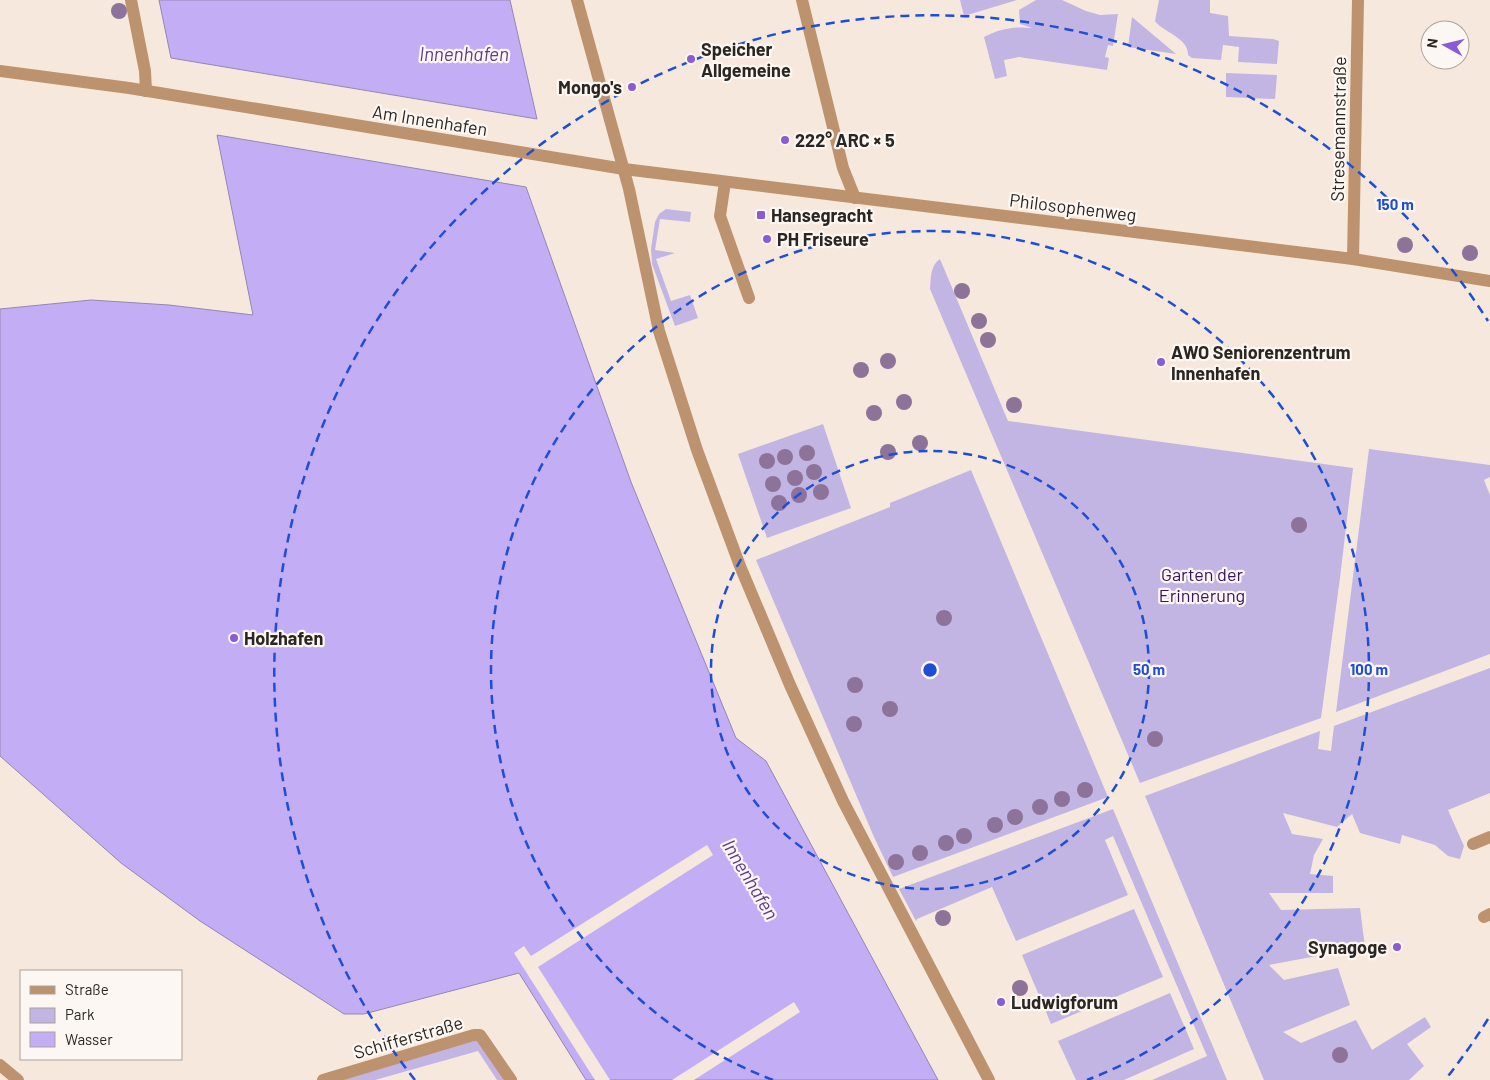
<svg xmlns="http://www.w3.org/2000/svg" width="1490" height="1080" viewBox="0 0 1490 1080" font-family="Barlow,sans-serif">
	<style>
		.green { fill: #c2b5e3 }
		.water { fill: #c3aef5; stroke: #9585b5 }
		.pier { fill: #f7e8dd }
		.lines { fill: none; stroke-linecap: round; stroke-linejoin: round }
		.lane { stroke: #bd926e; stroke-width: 12 }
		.street { stroke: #bd926e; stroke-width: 12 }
		.tree { fill: #8d739a }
		.ring { fill: none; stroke: #1d4ed8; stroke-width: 2.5; stroke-dasharray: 9 6 }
		.poi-dot { fill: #895cd6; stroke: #fdf7f3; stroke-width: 2 }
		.labels { text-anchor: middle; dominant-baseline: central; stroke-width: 4.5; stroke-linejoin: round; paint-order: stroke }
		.poi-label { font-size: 18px; font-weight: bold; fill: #2b2621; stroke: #fdf7f3; text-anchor: start }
		.street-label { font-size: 18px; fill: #2b2621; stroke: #fdf7f3 }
		.park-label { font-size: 18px; fill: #361363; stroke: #fdf7f3 }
		.water-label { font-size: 19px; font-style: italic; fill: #5b3d8e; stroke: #fdf7f3 }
		.centre { fill: #1d4ed8; stroke: #fdf7f3; stroke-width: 2.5 }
		.ring-label { font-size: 15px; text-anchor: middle; font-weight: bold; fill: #1d4ed8; stroke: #fdf7f3; stroke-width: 4.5; stroke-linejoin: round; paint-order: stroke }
	</style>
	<rect width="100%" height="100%" fill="#f7e8dd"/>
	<!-- green -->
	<g class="green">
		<polygon points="960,0 1017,0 964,16"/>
		<path d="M1036,0h26l24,11 14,4 18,-1 -5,32 -5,-1 -3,12 4,1 -2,12 -88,-13 -15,3 3,16 -12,3 -11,-42c15,-8 30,-11 48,-9l-12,-4 -1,-14z"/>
		<path d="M1159,0h51v13l18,3 1,20 44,3 6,2 -2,23 -39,-2 1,-15 -16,-2 -2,15 -29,-2 -4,-3c1,-17 -24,-22 -33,-34z"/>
		<polygon points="1132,17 1176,54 1128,47"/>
		<polygon points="1226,73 1277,75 1275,99 1226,97"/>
		<polygon points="666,209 691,212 690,222 660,219 655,250 675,253 656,259 671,301 690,295 698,318 675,326 652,264 651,249 655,222 659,214"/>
		<path d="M940,259l68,162 345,47 -13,110 -19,140 -181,65 -210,-494c1,-11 0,-23 10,-30z"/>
		<polygon points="823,424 851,508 767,538 738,454"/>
		<polygon points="1369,449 1490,465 1490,477 1484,480 1490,495 1490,654 1336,712"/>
		<polygon points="971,470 1108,797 893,877 874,837 756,560 890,507 890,503"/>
		<polygon points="1490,668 1490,793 1448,810 1464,846 1460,859 1448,856 1435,845 1402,835 1400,844 1360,833 1352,814 1337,827 1283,813 1292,834 1323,839 1314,855 1310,874 1333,876 1333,893 1269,893 1281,910 1360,908 1365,947 1269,965 1284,980 1338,968 1350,1005 1283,1032 1301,1043 1356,1020 1372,1050 1425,1017 1431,1027 1407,1044 1424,1066 1409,1080 1264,1080 1145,796 1320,731 1318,749 1331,751 1334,726"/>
		<polygon points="1113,809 1227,1080 1152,1080 1207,1056 1113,836 1105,840 1128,895 1016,941 992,887 917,919 916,921 899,889"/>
		<polygon points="1134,909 1163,977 1051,1024 1022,955"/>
		<polygon points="1170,993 1194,1049 1124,1080 1076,1080 1058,1041"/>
		<polygon points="478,1040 504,1080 497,1080 478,1051 375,1080 343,1080"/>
	</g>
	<!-- water -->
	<g class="water">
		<polygon points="159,0 510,0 537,119 171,58"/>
		<polygon points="217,135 526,187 631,482 736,738 766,761 938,1080 586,1080 519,973 364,1014 344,1014 200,921 121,863 0,756 0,309 91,300 169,305 253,315"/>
	</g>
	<!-- pier -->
	<g class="pier">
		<polygon points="707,845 713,855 538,967 610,1080 595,1080 514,953 524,946 531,956"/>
		<polygon points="794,1002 800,1012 694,1080 672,1080"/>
	</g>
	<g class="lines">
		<!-- lane -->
		<g class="lane">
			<polyline points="725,182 720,216 749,298"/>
			<polyline points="1473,844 1490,837"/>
			<polyline points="1484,917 1490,914"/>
		</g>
		<!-- street -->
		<g class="street">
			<polyline points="131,0 145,71 146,91"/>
			<polyline points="577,0 629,189 659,331 697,450 740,566 790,685 843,801 989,1080"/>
			<polyline points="802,0 843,168 855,198"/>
			<polyline points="0,71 129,88 624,169 1353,259 1490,281"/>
			<polyline points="1353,259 1358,0"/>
			<polyline points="0,1065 18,1080"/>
			<polyline points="323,1080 474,1035 480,1035 511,1080"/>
		</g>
	</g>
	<!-- trees -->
	<g class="tree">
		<circle cx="119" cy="11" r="8"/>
		<circle cx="1405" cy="245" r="8"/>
		<circle cx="1470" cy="253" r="8"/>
		<circle cx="962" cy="291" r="8"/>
		<circle cx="979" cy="321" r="8"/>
		<circle cx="988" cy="340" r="8"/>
		<circle cx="888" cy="361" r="8"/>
		<circle cx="861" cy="370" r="8"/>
		<circle cx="904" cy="402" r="8"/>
		<circle cx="1014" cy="405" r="8"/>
		<circle cx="874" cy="413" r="8"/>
		<circle cx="920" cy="443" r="8"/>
		<circle cx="888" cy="452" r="8"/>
		<circle cx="807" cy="453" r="8"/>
		<circle cx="785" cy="457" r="8"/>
		<circle cx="767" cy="461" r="8"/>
		<circle cx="814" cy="472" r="8"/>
		<circle cx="795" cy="478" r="8"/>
		<circle cx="773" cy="484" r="8"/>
		<circle cx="821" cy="492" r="8"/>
		<circle cx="799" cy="495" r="8"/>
		<circle cx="779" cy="503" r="8"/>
		<circle cx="1299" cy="525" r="8"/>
		<circle cx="944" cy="618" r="8"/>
		<circle cx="855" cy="685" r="8"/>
		<circle cx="890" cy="709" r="8"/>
		<circle cx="854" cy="724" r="8"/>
		<circle cx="1155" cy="739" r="8"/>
		<circle cx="1085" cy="790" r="8"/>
		<circle cx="1062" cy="799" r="8"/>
		<circle cx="1040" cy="807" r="8"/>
		<circle cx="1015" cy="817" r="8"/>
		<circle cx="995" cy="825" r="8"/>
		<circle cx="964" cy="836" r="8"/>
		<circle cx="946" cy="843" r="8"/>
		<circle cx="920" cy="853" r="8"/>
		<circle cx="896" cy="862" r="8"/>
		<circle cx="943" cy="918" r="8"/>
		<circle cx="1020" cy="988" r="8"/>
		<circle cx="1340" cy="1055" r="8"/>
	</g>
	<!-- distance rings -->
	<g class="ring">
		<circle cx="930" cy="670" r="219"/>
		<path d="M773 1080A439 439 0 1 1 1087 1080"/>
		<path d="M1488 1019A658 658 0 0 1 1445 1080M415 1080A658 658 0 1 1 1488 321"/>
	</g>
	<!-- markers -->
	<g class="poi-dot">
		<circle cx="691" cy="59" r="5"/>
		<circle cx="632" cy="87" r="5"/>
		<circle cx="785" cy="140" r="5"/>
		<rect x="756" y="210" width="10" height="10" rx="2.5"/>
		<circle cx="767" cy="239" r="5"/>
		<circle cx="1161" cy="362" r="5"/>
		<circle cx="234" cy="638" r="5"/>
		<circle cx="1397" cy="947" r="5"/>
		<circle cx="1001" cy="1002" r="5"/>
	</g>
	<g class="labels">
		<!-- poi labels -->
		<g class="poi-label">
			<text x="701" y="49">Speicher<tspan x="701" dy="21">Allgemeine</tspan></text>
			<text x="622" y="87" text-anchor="end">Mongo's</text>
			<text x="795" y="140">222° ARC × 5</text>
			<text x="771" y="215">Hansegracht</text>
			<text x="777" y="239">PH Friseure</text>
			<text x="1171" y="352">AWO Seniorenzentrum<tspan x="1171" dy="21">Innenhafen</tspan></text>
			<text x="244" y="638">Holzhafen</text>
			<text x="1387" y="947" text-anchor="end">Synagoge</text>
			<text x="1011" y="1002">Ludwigforum</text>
		</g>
		<!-- street labels -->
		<g class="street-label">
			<text transform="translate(430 120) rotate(9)">Am Innenhafen</text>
			<text transform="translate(1338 129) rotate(-89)">Stresemannstraße</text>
			<text transform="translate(1073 207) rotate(7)">Philosophenweg</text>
			<text transform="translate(408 1037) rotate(-16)">Schifferstraße</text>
		</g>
		<!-- park labels -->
		<g class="park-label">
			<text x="1202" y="574">Garten der<tspan x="1202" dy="21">Erinnerung</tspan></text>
		</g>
		<!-- water labels -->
		<g class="water-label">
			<text x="464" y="53">Innenhafen</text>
			<text transform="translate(751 879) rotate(59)">Innenhafen</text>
		</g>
	</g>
	<circle cx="930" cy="670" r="8" class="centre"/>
	<g class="ring-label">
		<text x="1395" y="210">150 m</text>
		<text x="1149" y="675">50 m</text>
		<text x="1369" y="675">100 m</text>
	</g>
	<!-- legend -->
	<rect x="20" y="970" width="162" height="90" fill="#fdf7f3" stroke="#a9a39f"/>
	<rect x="30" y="986" width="25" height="8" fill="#bd926e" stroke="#a9a39f"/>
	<text x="65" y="995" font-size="15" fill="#2b2621">Straße</text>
	<rect x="30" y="1008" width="25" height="15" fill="#c2b5e3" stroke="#a9a39f"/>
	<text x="65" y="1020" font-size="15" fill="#2b2621">Park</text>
	<rect x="30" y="1032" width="25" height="15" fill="#c3aef5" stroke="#a9a39f"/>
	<text x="65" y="1045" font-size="15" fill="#2b2621">Wasser</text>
	<!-- north arrow -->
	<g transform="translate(1445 45) rotate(278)"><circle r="24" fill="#fdf7f3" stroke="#a9a39f"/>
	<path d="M0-4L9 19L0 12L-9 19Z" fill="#895cd6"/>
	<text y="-8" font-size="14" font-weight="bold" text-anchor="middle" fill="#2b2621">N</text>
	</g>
</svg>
